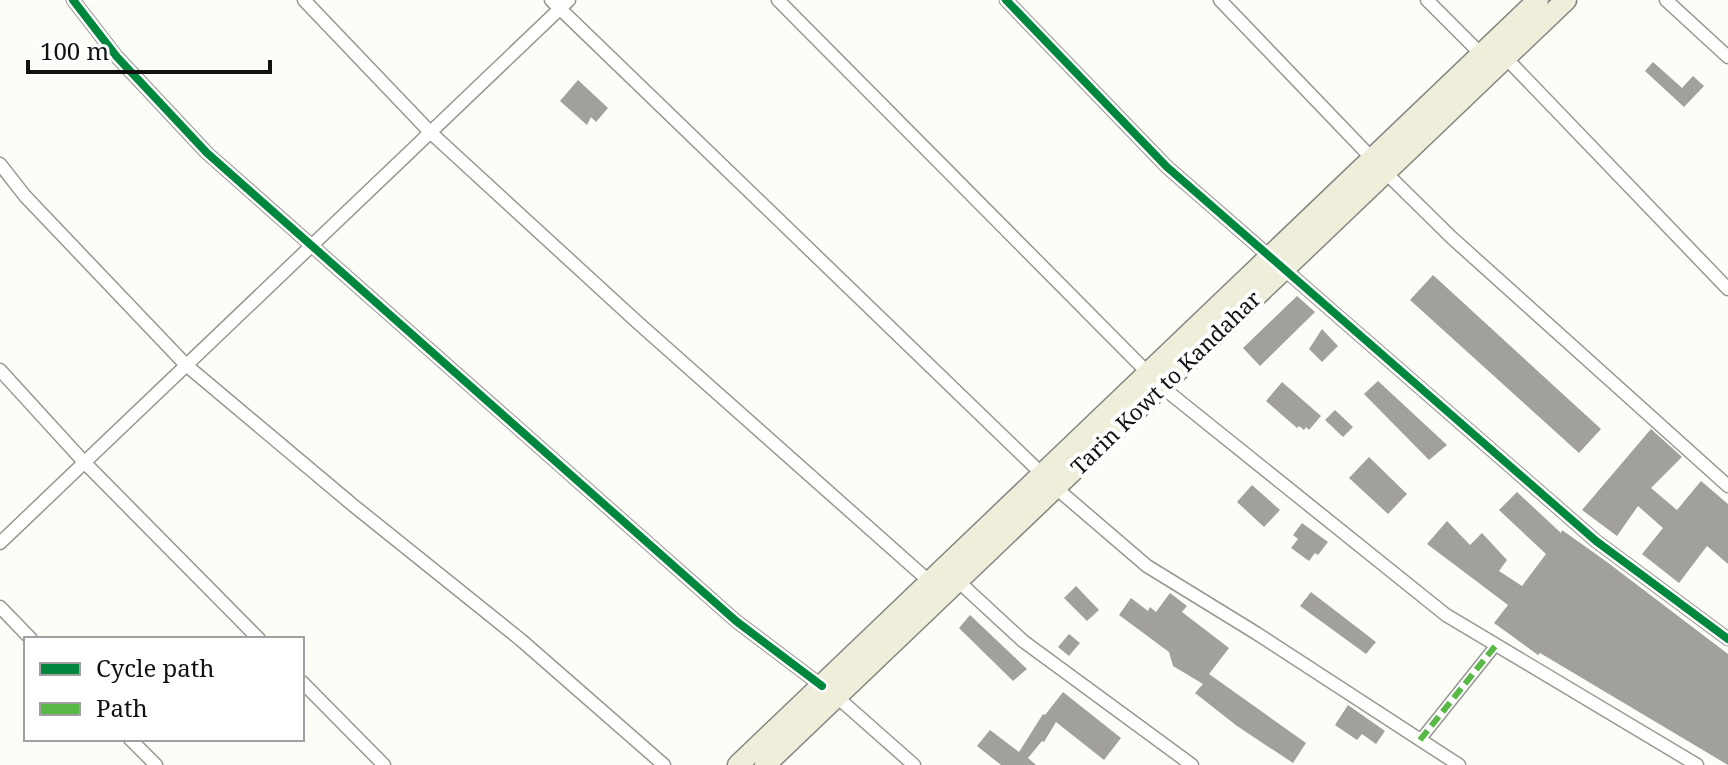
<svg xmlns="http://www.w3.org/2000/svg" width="1728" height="765" viewBox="0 0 1728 765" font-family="'Noto Serif',serif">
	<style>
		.building { fill: #a1a09c }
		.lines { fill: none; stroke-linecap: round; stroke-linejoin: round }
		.pedestrian-casing { stroke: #979795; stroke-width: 13 }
		.minor-casing { stroke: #979795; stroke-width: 15 }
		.primary-casing { stroke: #858582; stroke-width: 23 }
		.pedestrian { stroke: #fffffe; stroke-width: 10 }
		.minor { stroke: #fffffe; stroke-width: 12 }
		.primary { stroke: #eeeeda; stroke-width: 20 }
		.quiet { stroke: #58b947; stroke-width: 6; stroke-dasharray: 12 6; stroke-linecap: butt }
		.cycleway-casing { stroke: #fff; stroke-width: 13 }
		.cycleway { stroke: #00873e; stroke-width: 8 }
		.labels { text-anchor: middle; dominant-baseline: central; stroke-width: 8; stroke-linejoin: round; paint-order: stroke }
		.street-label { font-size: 22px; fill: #111; stroke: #fff }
	</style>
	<rect width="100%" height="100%" fill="#fdfdf7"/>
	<!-- building -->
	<g class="building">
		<polygon points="1653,62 1682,88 1693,76 1704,86 1684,107 1645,71"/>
		<polygon points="578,80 608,108 596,122 591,117 587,125 560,101"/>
		<polygon points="1433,275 1601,429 1579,453 1410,300"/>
		<polygon points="1297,296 1315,312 1260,366 1243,348"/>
		<polygon points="1322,329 1338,346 1322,362 1309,349"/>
		<polygon points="1378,381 1447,445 1429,460 1364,394"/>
		<polygon points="1282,382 1321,416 1309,430 1306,427 1304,430 1299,426 1297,428 1266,401"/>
		<polygon points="1335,410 1353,427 1343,437 1325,420"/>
		<polygon points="1651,429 1682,457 1651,488 1677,510 1701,481 1728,504 1728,564 1707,546 1679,583 1642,554 1663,528 1638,506 1617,536 1582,510"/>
		<polygon points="1369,457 1407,494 1388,514 1349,478"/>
		<polygon points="1252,485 1280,510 1264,527 1237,502"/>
		<polygon points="1517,492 1561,533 1562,530 1607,562 1728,654 1728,765 1540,653 1538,655 1494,623 1508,605 1427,544 1447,521 1470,545 1482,533 1507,560 1499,571 1522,586 1546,554 1499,510"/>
		<polygon points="1302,523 1328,542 1318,555 1315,553 1309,561 1291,548 1298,539 1293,535"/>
		<polygon points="1076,586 1099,610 1087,621 1064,598"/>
		<polygon points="1311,592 1376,642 1366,654 1300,606"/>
		<polygon points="1170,593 1187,606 1182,612 1229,648 1209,674 1306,743 1293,763 1237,726 1195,693 1203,684 1173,666 1169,652 1119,615 1131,598 1148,611 1150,607 1156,612"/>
		<polygon points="970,615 1027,669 1013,681 959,628"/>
		<polygon points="1069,634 1080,643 1069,656 1058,647"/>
		<polygon points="1063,692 1121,738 1104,760 1056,722 1044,742 1042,741 1028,758 1036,765 1001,765 977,746 990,730 1019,752 1043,714 1045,715"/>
		<polygon points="1348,705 1385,731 1376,744 1362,734 1357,740 1335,725"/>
	</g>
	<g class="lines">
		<defs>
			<polyline id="pedestrian" points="1420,740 1496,645"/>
			<g id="minor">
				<polyline points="73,0 117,57 207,153 736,621 822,686"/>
				<polyline points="304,0 430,132 636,321 930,582"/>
				<polyline points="551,0 1042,474"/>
				<polyline points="778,0 1148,373"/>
				<polyline points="1006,0 1167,167 1596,541 1728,639"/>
				<polyline points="1220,0 1385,172 1451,237 1728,486"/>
				<polyline points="1427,0 1481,54"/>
				<polyline points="1666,0 1728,57"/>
				<polyline points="1505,57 1728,289"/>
				<polyline points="0,164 25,196 186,365 354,506 521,640 664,765"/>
				<polyline points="0,370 84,462 259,639"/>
				<polyline points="1162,387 1446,615 1697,765"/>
				<polyline points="1056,488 1147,566 1256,633 1459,765"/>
				<polyline points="0,543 569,0"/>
				<polyline points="958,581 1023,641 1192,765"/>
				<polyline points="0,607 31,639"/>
				<polyline points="302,682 384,765"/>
				<polyline points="837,697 914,765"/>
				<polyline points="130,739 156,765"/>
			</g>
			<g id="primary">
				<polyline points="738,765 1538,0"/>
				<polyline points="765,765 1566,0"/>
			</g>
		</defs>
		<!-- pedestrian casing -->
		<use href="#pedestrian" class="pedestrian-casing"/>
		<!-- minor casing -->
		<use href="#minor" class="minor-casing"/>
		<!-- primary casing -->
		<use href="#primary" class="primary-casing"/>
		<!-- pedestrian -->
		<use href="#pedestrian" class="pedestrian"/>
		<!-- minor -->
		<use href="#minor" class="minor"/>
		<!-- primary -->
		<use href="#primary" class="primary"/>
		<!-- quiet -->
		<polyline class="quiet" points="1420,740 1496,645"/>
		<defs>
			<g id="cycleway">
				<polyline points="73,0 117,57 207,153 736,621 822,686"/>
				<polyline points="1006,0 1167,167 1596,541 1728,639"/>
			</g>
		</defs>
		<!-- cycleway casing -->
		<use href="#cycleway" class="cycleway-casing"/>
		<!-- cycleway -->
		<use href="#cycleway" class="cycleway"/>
	</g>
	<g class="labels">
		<!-- street labels -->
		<g class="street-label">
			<text transform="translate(1165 382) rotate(-44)">Tarin Kowt to Kandahar</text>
		</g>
	</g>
	<!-- legend -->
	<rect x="24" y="637" width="280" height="104" fill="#ffffff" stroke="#a0a0a0" stroke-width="2"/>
	<rect x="40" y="663" width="40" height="12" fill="#00873e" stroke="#a0a0a0" stroke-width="2"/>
	<text x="96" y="677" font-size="24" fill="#111111">Cycle path</text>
	<rect x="40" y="703" width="40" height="12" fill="#58b947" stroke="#a0a0a0" stroke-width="2"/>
	<text x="96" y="717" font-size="24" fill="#111111">Path</text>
	<!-- scale -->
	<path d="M28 60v12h242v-12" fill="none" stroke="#111111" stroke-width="4"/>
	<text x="40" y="60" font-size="24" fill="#111111" stroke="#ffffff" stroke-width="6" paint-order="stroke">100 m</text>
</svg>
